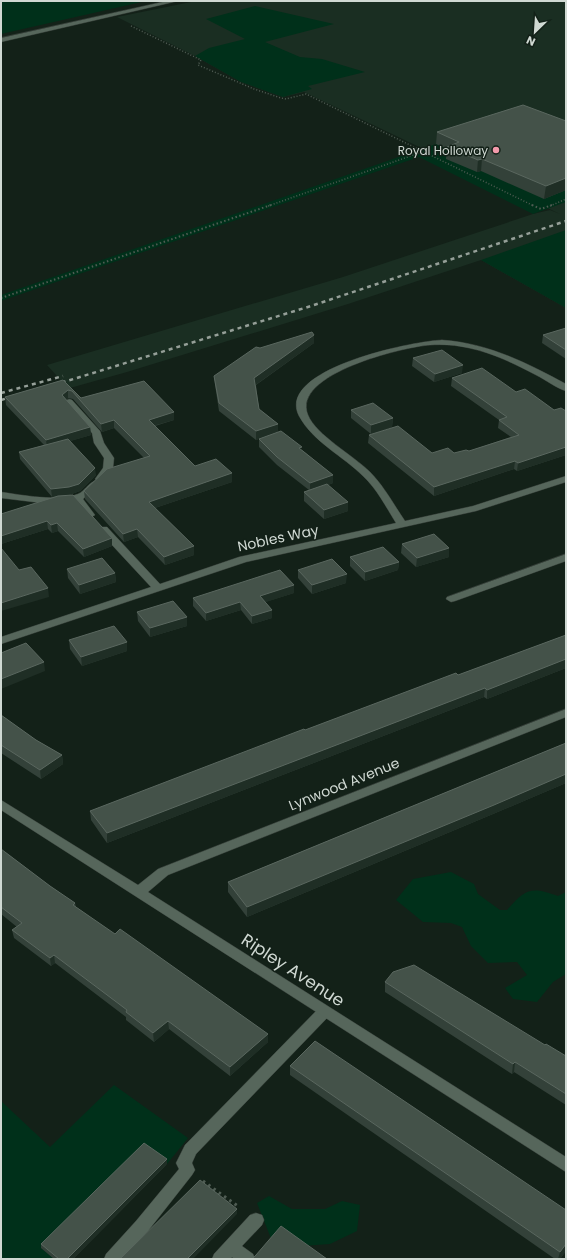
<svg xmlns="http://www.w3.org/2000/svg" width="567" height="1260" viewBox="0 0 567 1260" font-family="Poppins,sans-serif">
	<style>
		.built { fill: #1a2e22 }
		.green { fill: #00301a }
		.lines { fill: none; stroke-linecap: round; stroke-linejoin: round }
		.service-casing { stroke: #333c36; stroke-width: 1 }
		.minor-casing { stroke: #333c36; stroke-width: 1 }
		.path-far2 { stroke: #4f5c53; stroke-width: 1.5; stroke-dasharray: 1 2; stroke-linecap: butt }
		.path-far1 { stroke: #4f5c53; stroke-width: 2; stroke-dasharray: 1.5 2.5; stroke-linecap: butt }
		.path { stroke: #4f5c53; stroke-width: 3; stroke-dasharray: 2.5 4; stroke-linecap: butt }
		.service { fill: #56665b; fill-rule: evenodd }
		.minor { fill: #56665b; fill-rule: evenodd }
		.rail { stroke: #959f98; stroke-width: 2.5; stroke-dasharray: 4 4; stroke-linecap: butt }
		.wall { fill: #334139 }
		.shaded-wall { fill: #1f2e25 }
		.building { fill: #445249; stroke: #5a675f }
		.poi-dot { fill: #f39aab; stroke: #132118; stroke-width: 1.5 }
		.labels { text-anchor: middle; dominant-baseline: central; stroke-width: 3; stroke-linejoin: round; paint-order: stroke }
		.far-poi-label { font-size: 12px; fill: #d0d9d3; stroke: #132118; text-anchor: end }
		.street-label { font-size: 14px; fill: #d0d9d3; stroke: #132118 }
		.near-street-label { font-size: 17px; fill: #d0d9d3; stroke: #132118 }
	</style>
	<rect width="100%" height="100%" fill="#132118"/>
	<!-- built -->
	<polygon class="built" points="196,1 566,1 566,308 481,260 348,304 127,372 70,388 66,386 47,365 343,277 533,214 550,210 560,214 304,92 283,97 241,82 195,56 117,17"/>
	<!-- green -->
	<g class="green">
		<polygon points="1,1 146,1 1,34"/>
		<polygon points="255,6 334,24 265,42 300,57 322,59 365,72 308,86 312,89 283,97 241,82 195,56 209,48 245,39 206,19"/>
		<polygon points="436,144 458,154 566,190 566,202 533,214 419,157 1,301 1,295"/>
		<polygon points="566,230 566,308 481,260"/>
		<path d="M451,872l23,12 4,10 22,16h7c18,-21 24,-24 51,-14l8,-4v82l-13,8 -16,20 -24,-3 -8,-11 22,-13 -10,-13 -29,1 -17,-17 -9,-19 -11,-4 -28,-1 -27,-22 17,-21z"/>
		<polygon points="114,1085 188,1138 167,1164 144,1148 41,1248 54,1259 1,1259 1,1101 50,1147"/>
		<polygon points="269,1196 292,1209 325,1209 342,1201 360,1205 357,1231 330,1244 302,1246 272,1241 257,1203"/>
	</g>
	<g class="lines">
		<defs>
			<g id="service">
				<polygon points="69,399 72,400 100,431 104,443 114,458 113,468 103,481 100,482 95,479 103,468 104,458 94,443 92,433 64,402"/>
				<polygon points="566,554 566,561 455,601 451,602 446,599 447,597"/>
				<polygon points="324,1006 329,1008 331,1012 329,1016 196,1154 192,1163 195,1170 192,1175 148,1231 122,1259 104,1259 106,1254 136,1221 179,1169 176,1163 185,1145 319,1008"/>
				<polygon points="256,1213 262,1215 264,1220 262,1225 242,1246 253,1254 255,1259 234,1259 232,1257 231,1259 212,1259 214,1254 250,1215"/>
			</g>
			<g id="minor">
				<polygon points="167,1 178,1 1,42 1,38"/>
				<path d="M442,340c46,3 85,23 124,44v7c-10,-3 -20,-11 -30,-16 -21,-11 -43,-22 -67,-27 -13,-3 -26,-4 -39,-3 -27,2 -139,29 -122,70 8,20 45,40 62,57 14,14 24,33 35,49l68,-15 93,-30v6l-90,29 -230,51 -245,82v-7l150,-50 -52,-56 -1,-2 1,-2h8l53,57 79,-27 157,-34c-10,-16 -19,-34 -33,-47 -20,-20 -50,-34 -64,-60 -24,-47 114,-75 143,-76z"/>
				<path d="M95,481l3,1 2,2 -2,2 -15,13 12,16 -5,3 -4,-1 -12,-16 -32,2 -41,-5v-6c21,3 57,10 77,2 7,-3 10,-11 17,-13z"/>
				<polygon points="566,709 566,717 168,875 148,892 566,1157 566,1172 1,810 1,800 138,885 158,869"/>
			</g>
		</defs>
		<!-- service casing -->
		<use href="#service" class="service-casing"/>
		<!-- minor casing -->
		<use href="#minor" class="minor-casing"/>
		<!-- path-far2 -->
		<g class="path-far2">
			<polyline points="131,26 201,60 198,65 254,89 281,98 286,99 306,94 534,206"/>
			<polyline points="268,206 422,152"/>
			<polyline points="550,206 566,199"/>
		</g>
		<!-- path-far1 -->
		<g class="path-far1">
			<polyline points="532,205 541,209 552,205"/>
			<polyline points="1,298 271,205"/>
		</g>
		<!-- path -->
		<polyline class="path" points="203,1181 239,1207"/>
		<!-- service -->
		<use href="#service" class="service"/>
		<!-- minor -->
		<use href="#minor" class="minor"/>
		<!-- rail -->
		<g class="rail">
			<polyline points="54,385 311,306 566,221"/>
			<polyline points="1,393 63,376"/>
			<polyline points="1,400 15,396"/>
		</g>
	</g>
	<!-- wall -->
	<g class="wall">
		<polygon points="566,121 566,190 544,199 481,171 477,172 446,159 447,149 436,144 437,132"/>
		<polygon points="566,328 566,359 542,343 543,335"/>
		<polygon points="314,343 256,385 259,409 278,424 278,432 256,440 219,411 215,385 214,376 260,348"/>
		<polygon points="413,358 462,373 434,382 412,366"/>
		<polygon points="452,378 516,392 554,410 566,411 566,455 517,471 514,469 434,496 368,443 369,435 432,453 454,453 469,451 511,437 498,428 499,420 451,386"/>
		<polygon points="63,380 81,398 174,412 174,420 155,426 195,466 232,482 155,508 194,546 194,555 165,565 138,537 124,542 85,499 84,491 144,458 114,428 102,432 73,399 68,398 66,400 90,427 91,435 70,441 96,475 80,491 69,495 52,497 20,459 19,452 44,445 6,405 5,397"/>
		<polygon points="351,410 393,418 392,427 371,434 351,418"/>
		<polygon points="259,439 302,450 333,475 333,483 328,485 348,511 324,519 304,501 304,492 309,490 277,465 259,447"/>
		<polygon points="58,496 112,538 112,546 84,557 58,531 52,533 48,529 1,544"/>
		<polygon points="402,544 449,557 416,567 401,553"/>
		<polygon points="350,557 399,562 398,570 365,581 350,566"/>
		<polygon points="67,569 115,573 116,582 80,594 68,578"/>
		<polygon points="298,570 346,583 312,594 298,578"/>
		<polygon points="294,593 265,602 272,610 272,618 252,624 241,610 206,621 193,606 193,598"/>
		<polygon points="137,612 187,617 187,626 150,637 138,621"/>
		<polygon points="566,635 566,668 487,699 484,697 107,843 91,820 90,811 305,730 458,675"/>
		<polygon points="69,640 127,642 127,651 82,666 70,649"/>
		<polygon points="1,715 36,740 62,755 63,764 41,779 1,753"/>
		<polygon points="566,743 566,783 493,814 247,917 228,892 228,882"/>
		<polygon points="1,849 50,886 75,903 76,907 268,1042 230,1076 169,1029 154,1042 126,1020 126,1017 55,963 51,966 14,938 12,930 17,927 1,914"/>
		<polygon points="385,982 545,1045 566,1056 566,1105 514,1072 512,1074 385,992"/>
		<polygon points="290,1066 566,1210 566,1251 560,1259 555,1259 290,1075"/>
		<polygon points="167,1164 73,1259 54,1259 41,1248 41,1244"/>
	</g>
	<!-- shaded-wall -->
	<g class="shaded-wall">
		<polygon points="482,159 481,171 477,172 478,160"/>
		<polygon points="566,178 566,190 544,199 546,186"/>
		<polygon points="314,335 314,343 254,386 254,378"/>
		<polygon points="463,365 462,373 434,382 435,374"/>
		<polygon points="68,390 68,398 63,403 62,395"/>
		<polygon points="174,412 174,420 149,427 149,420"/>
		<polygon points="393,418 392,427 371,434 371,425"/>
		<polygon points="114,420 114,428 102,432 101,424"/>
		<polygon points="278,424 278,432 256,440 256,431"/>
		<polygon points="90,427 91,435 47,448 46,440"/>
		<polygon points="566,447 566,455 517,471 518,463"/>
		<polygon points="515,461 514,469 434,496 434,487"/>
		<polygon points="95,468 96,475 80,491 69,495 52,497 51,489"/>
		<polygon points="232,473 232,482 149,510 149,502"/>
		<polygon points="333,475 333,483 310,491 310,483"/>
		<polygon points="348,502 348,511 324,519 324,510"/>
		<polygon points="47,521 48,529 1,544 1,536"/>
		<polygon points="57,523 58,531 52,533 51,525"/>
		<polygon points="137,529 138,537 124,542 123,534"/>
		<polygon points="112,538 112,546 84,557 83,549"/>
		<polygon points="194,546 194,555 165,565 164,557"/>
		<polygon points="449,548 449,557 416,567 417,558"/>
		<polygon points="399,562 398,570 365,581 365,572"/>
		<polygon points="115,573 116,582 80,594 79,585"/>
		<polygon points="347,574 346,583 312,594 312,585"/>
		<polygon points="294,585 294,593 260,604 260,596"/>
		<polygon points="48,588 49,597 1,611 1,603"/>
		<polygon points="240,602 241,610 206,621 206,613"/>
		<polygon points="272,610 272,618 252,624 252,616"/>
		<polygon points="187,617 187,626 150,637 150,628"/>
		<polygon points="127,642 127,651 82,666 81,657"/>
		<polygon points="566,659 566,668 487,699 487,690"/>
		<polygon points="44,662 45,671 1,689 1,679"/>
		<polygon points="485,688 484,697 107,843 107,833"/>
		<polygon points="62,755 63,764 41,779 40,770"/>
		<polygon points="566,774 566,783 493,814 247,917 247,907"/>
		<polygon points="54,955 55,963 51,966 50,958"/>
		<polygon points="168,1021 169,1029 154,1042 153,1033"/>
		<polygon points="268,1034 268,1042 230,1076 230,1067"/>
		<polygon points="515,1062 514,1072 512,1074 513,1064"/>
		<polygon points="167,1159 167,1164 73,1259 67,1259"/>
		<polygon points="237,1209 237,1214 193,1259 187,1259"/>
		<polygon points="566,1244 566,1251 560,1259 558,1259 560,1252"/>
	</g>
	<!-- building -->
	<g class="building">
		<polygon points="523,105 566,121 566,178 546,186 482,159 478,160 447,147 459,142 437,132"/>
		<polygon points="566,328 566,350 543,335"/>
		<polygon points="312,332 314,335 254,378 259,409 278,424 256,431 219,403 214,376 256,347 260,348"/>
		<polygon points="442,350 463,365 435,374 413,358"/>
		<polygon points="482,368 516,392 525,389 554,410 561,408 566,411 566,447 518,463 515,461 434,487 369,435 398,426 432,453 448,448 454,453 466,450 469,451 519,435 499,420 507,417 452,378"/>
		<polygon points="63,380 81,398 144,381 174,412 149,420 195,466 216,459 232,473 149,502 194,546 164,557 137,529 123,534 84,491 107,469 150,456 114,420 101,424 72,391 68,390 62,395 90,427 46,440 5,397"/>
		<polygon points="373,403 393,418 371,425 351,410"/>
		<polygon points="281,431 302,447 299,448 333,475 310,483 277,457 259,439"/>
		<polygon points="68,439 95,468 79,484 69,487 51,489 19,452"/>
		<polygon points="327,484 348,502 324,510 304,492"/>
		<polygon points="73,495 112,538 83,549 57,523 51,525 47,521 1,536 1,514 58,496"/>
		<polygon points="434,534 449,548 417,558 402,544"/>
		<polygon points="383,547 399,562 365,572 350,557"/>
		<polygon points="1,548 19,570 31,567 48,588 1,603"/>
		<polygon points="102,558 115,573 79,585 67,569"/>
		<polygon points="332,559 347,574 312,585 298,570"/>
		<polygon points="280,570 294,585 260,596 272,610 252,616 240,602 206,613 193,598"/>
		<polygon points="173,601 187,617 150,628 137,612"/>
		<polygon points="114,626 127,642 81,657 69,640"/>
		<polygon points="566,635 566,659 487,690 485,688 107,833 90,811 304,729 305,730 456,673 458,675"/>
		<polygon points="26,643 44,662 1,679 1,653"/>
		<polygon points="1,715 36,740 62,755 40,770 1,745"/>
		<polygon points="566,743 566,774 494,805 247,907 228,882"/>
		<polygon points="1,849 50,886 75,903 73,905 115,934 120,929 268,1034 230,1067 168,1021 153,1033 126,1012 127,1010 54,955 50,958 12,930 22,923 1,907"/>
		<polygon points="414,965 545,1045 546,1044 566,1056 566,1094 515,1062 513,1064 385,982 393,972"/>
		<polygon points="315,1041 566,1210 566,1244 560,1252 290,1066"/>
		<polygon points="144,1143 167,1159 67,1259 59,1259 41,1244"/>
		<polygon points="200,1180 237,1209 187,1259 120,1259"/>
		<polygon points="281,1226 327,1259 252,1259 256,1255"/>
	</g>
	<!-- markers -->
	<circle class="poi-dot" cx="496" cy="150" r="4"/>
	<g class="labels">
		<!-- far-poi labels -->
		<g class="far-poi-label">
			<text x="488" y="150">Royal Holloway</text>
		</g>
		<!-- street labels -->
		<g class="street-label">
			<text transform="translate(278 538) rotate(-12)">Nobles Way</text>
			<text transform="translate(344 784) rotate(-22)">Lynwood Avenue</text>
		</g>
		<!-- near-street labels -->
		<g class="near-street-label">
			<text transform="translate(293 970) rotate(33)">Ripley Avenue</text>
		</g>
	</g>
	<!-- border -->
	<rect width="567" height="1260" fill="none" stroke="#d0d9d3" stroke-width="4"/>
	<!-- north arrow -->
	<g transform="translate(535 32) rotate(205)" stroke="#132118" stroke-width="3" paint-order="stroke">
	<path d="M0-3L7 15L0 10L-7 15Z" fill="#d0d9d3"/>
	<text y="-6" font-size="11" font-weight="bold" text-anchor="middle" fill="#d0d9d3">N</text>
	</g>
</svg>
